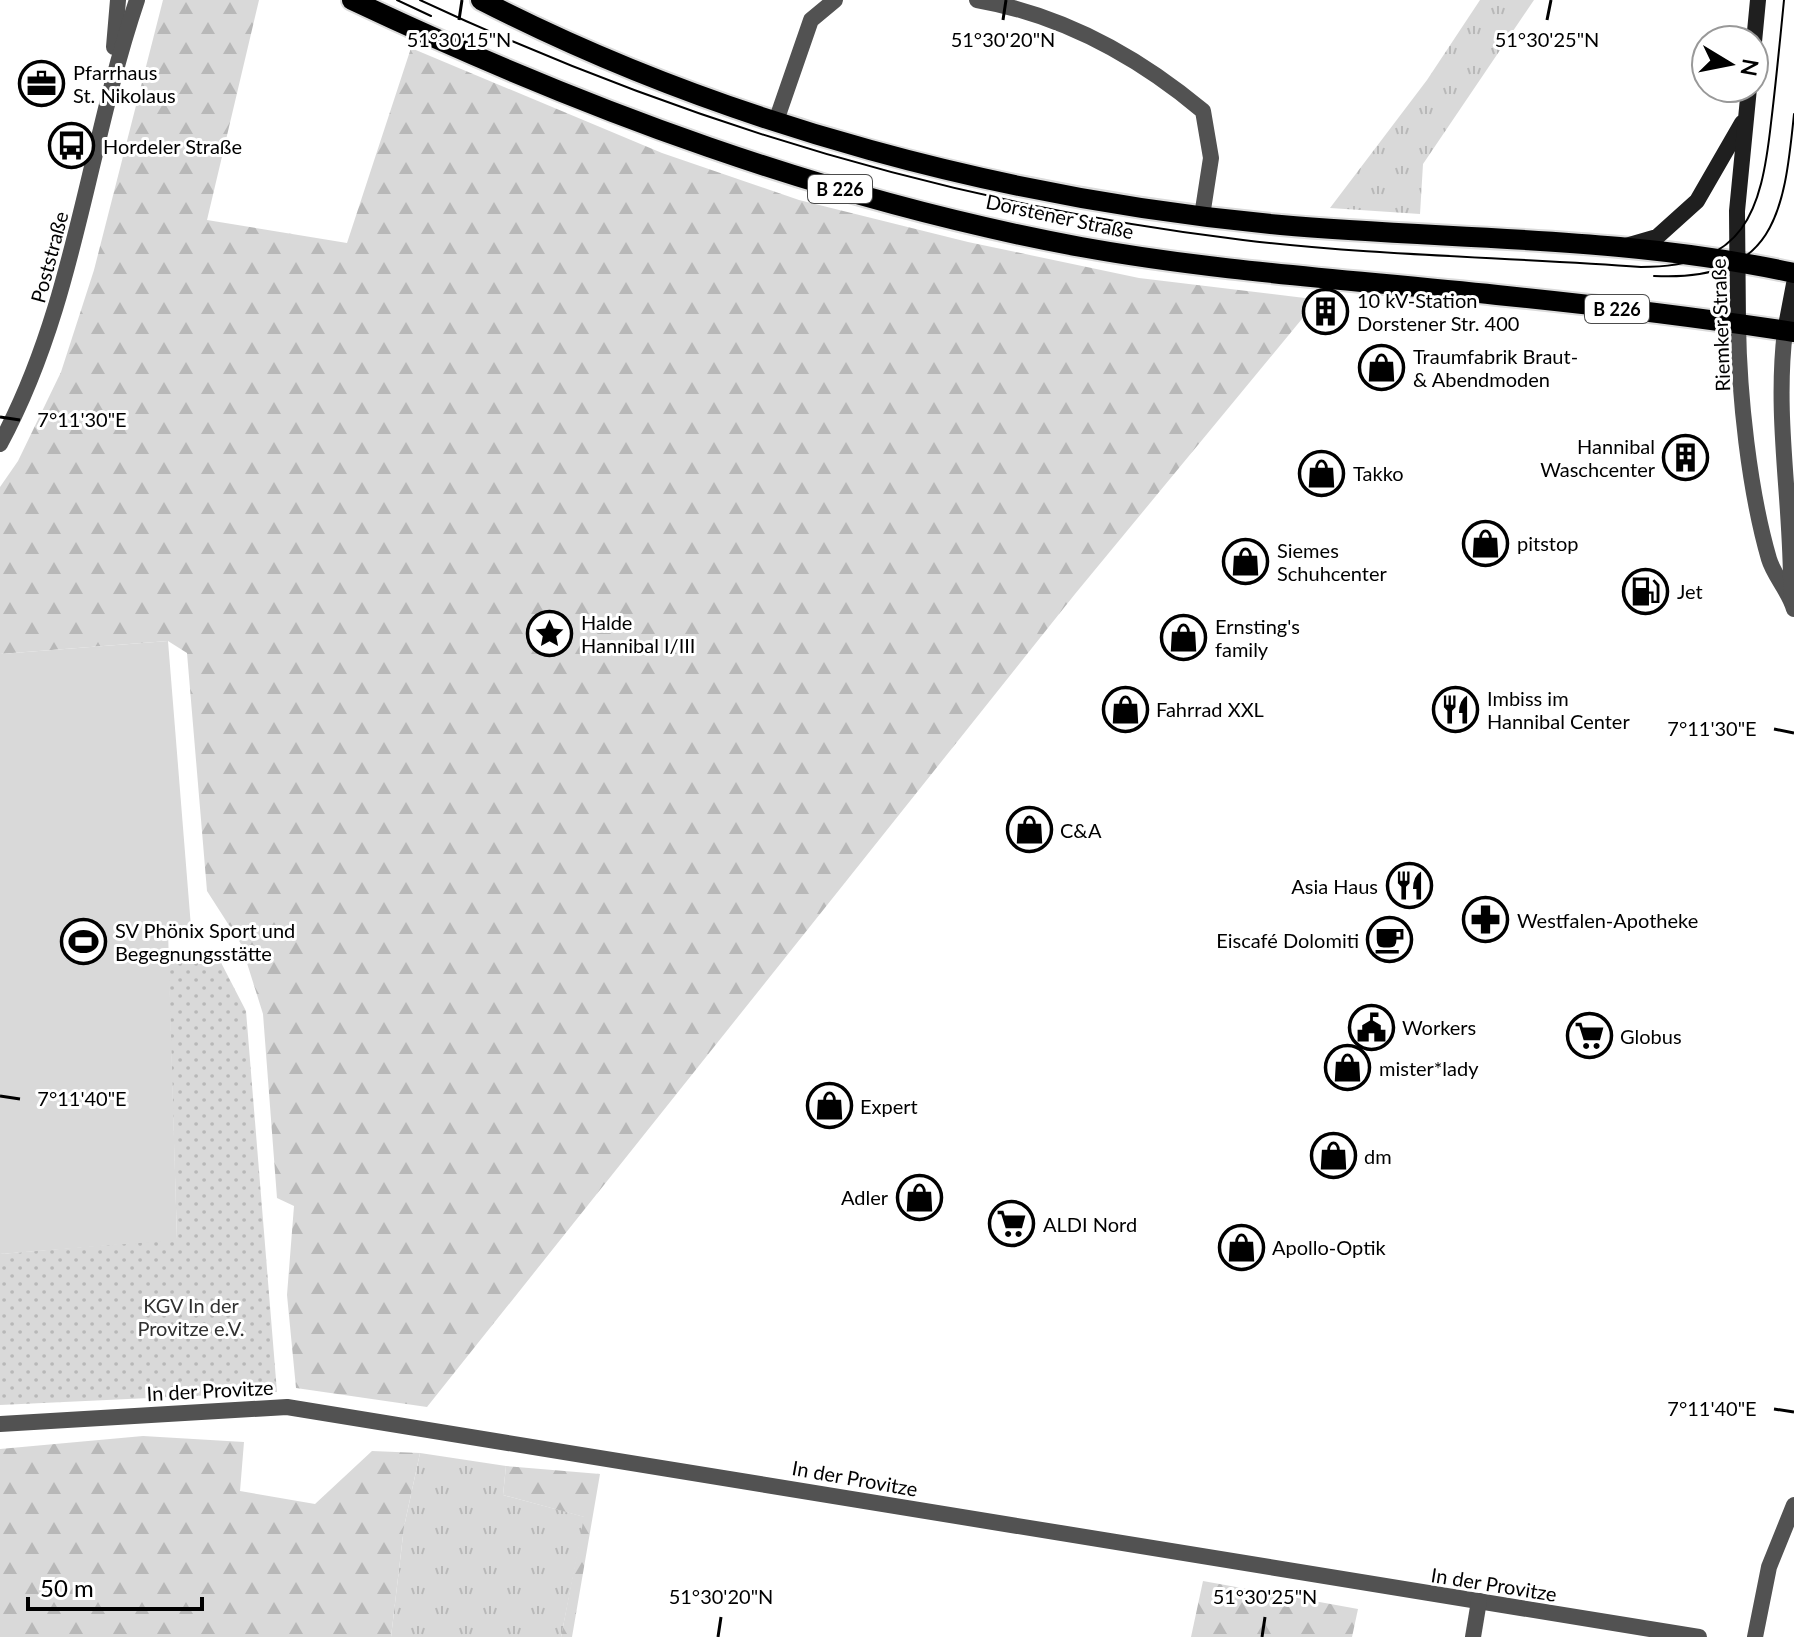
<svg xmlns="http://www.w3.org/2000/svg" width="1794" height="1637" viewBox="0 0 1794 1637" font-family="Lato,sans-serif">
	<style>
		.grass { fill: url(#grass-tufts) }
		.forest { fill: url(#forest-firs) }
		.garden { fill: url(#garden-dots) }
		.pitch { fill: #d9d9d9 }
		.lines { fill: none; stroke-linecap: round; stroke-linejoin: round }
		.primary-casing { stroke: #dbdbdb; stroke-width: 24 }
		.minor { stroke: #525252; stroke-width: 16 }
		.tertiary { stroke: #525252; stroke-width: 16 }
		.secondary { stroke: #1f1f1f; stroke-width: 16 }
		.primary { stroke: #000; stroke-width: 20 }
		.tram { stroke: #000; stroke-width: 2 }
		.ticks { fill: none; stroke: #000; stroke-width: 3 }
		.labels { text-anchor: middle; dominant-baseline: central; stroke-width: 6; stroke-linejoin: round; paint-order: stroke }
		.shield { fill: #fff; stroke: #4c4c4c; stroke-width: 2 }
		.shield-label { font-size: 18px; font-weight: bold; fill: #000 }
		.poi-label { font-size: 20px; fill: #000; stroke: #fff; text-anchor: start }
		.street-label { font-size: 20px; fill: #000; stroke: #fff }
		.park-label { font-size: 20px; fill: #303030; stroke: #fff }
		.ticks-label { font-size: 20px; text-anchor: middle; fill: #000; stroke: #fff; stroke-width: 6; stroke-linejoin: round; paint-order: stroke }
	</style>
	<defs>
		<pattern id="grass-tufts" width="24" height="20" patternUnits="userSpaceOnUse" patternTransform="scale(2)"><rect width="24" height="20" fill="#d9d9d9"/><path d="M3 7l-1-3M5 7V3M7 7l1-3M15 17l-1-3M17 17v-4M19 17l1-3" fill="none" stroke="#b8b8b8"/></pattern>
		<pattern id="forest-firs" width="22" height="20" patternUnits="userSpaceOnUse" patternTransform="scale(2)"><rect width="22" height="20" fill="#d9d9d9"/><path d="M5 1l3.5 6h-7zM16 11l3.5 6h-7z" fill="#b8b8b8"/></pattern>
		<pattern id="garden-dots" width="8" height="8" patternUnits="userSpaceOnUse" patternTransform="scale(2)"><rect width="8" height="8" fill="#d9d9d9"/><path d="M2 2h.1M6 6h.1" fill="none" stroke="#b8b8b8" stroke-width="1.8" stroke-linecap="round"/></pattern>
	</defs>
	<rect width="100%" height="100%" fill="#fff"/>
	<!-- grass -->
	<g class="grass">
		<polygon points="1480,0 1534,0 1423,164 1420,214 1330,208 1427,80"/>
		<polygon points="420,1453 506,1466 503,1495 585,1517 561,1637 391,1637 404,1527"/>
	</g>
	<!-- forest -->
	<g class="forest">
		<polygon points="163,0 259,0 207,220 347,243 411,48 662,153 799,200 968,242 1139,278 1313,299 1306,314 1075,594 427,1407 296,1388 287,1295 294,1206 277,1198 263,1014 241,944 207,891 187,653 168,641 0,654 0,487 18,461 61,372 94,270"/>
		<polygon points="143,1436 244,1442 240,1491 315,1504 372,1451 420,1453 404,1527 391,1637 0,1637 0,1449"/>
		<polygon points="506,1466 600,1474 572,1637 561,1637 584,1517 503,1495"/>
		<polygon points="1203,1581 1358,1609 1352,1637 1191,1637"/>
	</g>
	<!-- garden -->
	<polygon class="garden" points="214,949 246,1011 277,1392 0,1405 0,1254 177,1239 168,953"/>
	<!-- pitch -->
	<polygon class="pitch" points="168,641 191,927 168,930 177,1240 0,1254 0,654"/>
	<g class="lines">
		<defs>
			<g id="primary">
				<path d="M352,0c233,110 475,200 729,247 138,25 276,33 416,48 99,10 198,22 297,37"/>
				<path d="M481,0c243,125 528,200 800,225 171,15 344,11 513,48"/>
			</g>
		</defs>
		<!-- primary casing -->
		<use href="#primary" class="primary-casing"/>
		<!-- minor -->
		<g class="minor">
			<path d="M977,0c86,15 159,55 226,111l8,47 -9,58"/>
			<polyline points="776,121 811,20 835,0"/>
			<polyline points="0,1424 287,1407 1699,1637"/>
			<polyline points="1473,1637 1479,1601"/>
		</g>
		<!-- tertiary -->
		<g class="tertiary">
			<polyline points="114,47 118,0"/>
			<path d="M1738,324c1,71 11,166 31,235 5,17 20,32 25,50"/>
			<path d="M1785,331c-11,90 8,178 6,268"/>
			<path d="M0,444c75,-139 87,-296 137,-444"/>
			<polyline points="1755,1637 1769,1567 1794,1505"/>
		</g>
		<!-- secondary -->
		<g class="secondary">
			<polyline points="1754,42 1758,0"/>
			<polyline points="1626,246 1657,237 1697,201 1742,123"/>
			<polyline points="1738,324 1737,211 1749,88"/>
			<polyline points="1785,331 1794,284"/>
		</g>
		<!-- primary -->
		<use href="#primary" class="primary"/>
		<!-- tram -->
		<g class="tram">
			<polyline points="397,0 431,16"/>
			<path d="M420,0c261,122 537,205 823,240 132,16 266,17 398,27 104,0 120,-54 130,-144 5,-41 9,-82 13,-123"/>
			<path d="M1654,276c121,6 130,-62 140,-162"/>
		</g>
	</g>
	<!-- ticks -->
	<path class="ticks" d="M459,20l3,-20M1003,20l3,-20M1547,20l4,-20M0,417l20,3M1774,729l20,4M0,1096l20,3M1774,1409l20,3M718,1637l3,-20M1262,1637l3,-20"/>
	<!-- icons -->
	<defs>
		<symbol id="office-ring" viewBox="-11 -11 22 22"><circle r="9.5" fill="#fff" stroke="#000" stroke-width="1.5"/><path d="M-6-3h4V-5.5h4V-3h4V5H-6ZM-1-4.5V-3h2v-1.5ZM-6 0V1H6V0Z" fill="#000"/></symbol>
		<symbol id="bus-ring" viewBox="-11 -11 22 22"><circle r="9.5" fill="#fff" stroke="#000" stroke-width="1.5"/><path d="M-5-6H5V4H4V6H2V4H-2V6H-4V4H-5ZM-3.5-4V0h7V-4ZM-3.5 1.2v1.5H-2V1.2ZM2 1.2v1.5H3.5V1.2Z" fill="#000"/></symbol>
		<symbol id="building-ring" viewBox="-11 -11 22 22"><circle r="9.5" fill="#fff" stroke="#000" stroke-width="1.5"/><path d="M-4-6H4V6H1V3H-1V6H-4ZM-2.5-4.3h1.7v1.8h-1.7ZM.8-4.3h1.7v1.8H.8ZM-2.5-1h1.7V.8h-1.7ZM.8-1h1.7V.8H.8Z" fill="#000"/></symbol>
		<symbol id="shop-ring" viewBox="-11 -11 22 22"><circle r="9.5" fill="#fff" stroke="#000" stroke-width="1.5"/><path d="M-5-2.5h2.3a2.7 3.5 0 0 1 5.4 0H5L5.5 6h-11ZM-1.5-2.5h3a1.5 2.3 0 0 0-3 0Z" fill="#000"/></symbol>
		<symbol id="fuel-ring" viewBox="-11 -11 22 22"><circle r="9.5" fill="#fff" stroke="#000" stroke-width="1.5"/><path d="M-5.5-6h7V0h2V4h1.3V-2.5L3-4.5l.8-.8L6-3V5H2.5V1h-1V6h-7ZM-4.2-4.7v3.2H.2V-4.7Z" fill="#000"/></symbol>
		<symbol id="sight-ring" viewBox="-11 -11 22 22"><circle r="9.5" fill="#fff" stroke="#000" stroke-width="1.5"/><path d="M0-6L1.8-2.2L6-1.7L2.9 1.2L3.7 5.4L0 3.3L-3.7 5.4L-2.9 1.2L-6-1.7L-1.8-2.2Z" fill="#000"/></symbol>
		<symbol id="restaurant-ring" viewBox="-11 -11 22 22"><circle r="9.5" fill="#fff" stroke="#000" stroke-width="1.5"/><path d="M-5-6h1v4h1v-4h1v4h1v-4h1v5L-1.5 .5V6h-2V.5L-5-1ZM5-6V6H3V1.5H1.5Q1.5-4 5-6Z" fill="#000"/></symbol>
		<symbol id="pharmacy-ring" viewBox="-11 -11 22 22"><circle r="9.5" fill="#fff" stroke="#000" stroke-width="1.5"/><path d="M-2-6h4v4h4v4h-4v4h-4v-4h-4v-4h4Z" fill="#000"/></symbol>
		<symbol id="cafe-ring" viewBox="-11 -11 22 22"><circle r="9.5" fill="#fff" stroke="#000" stroke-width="1.5"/><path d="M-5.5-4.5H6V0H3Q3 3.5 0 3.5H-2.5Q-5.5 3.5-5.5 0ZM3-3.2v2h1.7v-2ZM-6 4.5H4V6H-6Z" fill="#000"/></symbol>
		<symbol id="stadium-ring" viewBox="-11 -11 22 22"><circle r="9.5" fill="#fff" stroke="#000" stroke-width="1.5"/><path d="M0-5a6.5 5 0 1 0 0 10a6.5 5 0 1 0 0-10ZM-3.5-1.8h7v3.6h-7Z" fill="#000"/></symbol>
		<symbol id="civic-ring" viewBox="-11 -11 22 22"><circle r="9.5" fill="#fff" stroke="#000" stroke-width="1.5"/><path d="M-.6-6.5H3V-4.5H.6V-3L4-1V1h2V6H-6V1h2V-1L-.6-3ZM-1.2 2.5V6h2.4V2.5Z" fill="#000"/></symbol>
		<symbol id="supermarket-ring" viewBox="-11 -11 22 22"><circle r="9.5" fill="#fff" stroke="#000" stroke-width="1.5"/><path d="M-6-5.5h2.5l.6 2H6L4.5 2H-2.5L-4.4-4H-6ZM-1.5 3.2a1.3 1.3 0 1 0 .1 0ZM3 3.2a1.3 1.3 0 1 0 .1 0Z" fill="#000"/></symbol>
	</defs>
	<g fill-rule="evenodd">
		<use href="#office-ring" x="16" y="58" width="51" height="51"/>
		<use href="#bus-ring" x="46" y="120" width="51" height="51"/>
		<use href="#building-ring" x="1300" y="286" width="51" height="51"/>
		<use href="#shop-ring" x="1356" y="342" width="51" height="51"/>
		<use href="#building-ring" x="1660" y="432" width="51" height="51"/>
		<use href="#shop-ring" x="1296" y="448" width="51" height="51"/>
		<use href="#shop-ring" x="1460" y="518" width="51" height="51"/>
		<use href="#shop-ring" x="1220" y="536" width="51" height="51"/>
		<use href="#fuel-ring" x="1620" y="566" width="51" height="51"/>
		<use href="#sight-ring" x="524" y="608" width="51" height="51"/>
		<use href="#shop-ring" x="1158" y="612" width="51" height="51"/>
		<use href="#shop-ring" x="1100" y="684" width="51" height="51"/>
		<use href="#restaurant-ring" x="1430" y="684" width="51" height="51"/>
		<use href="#shop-ring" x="1004" y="804" width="51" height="51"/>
		<use href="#restaurant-ring" x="1384" y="860" width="51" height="51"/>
		<use href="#pharmacy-ring" x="1460" y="894" width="51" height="51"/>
		<use href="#cafe-ring" x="1364" y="914" width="51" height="51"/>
		<use href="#stadium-ring" x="58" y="916" width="51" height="51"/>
		<use href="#civic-ring" x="1346" y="1002" width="51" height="51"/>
		<use href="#supermarket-ring" x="1564" y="1010" width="51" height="51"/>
		<use href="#shop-ring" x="1322" y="1042" width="51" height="51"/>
		<use href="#shop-ring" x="804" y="1080" width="51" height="51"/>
		<use href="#shop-ring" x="1308" y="1130" width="51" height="51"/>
		<use href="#shop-ring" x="894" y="1172" width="51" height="51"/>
		<use href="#supermarket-ring" x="986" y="1198" width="51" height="51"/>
		<use href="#shop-ring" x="1216" y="1222" width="51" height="51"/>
	</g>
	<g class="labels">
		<!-- shield labels -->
		<g class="shield">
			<rect x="808" y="175" width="64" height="28" rx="6"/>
			<rect x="1585" y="295" width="64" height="28" rx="6"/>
		</g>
		<g class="shield-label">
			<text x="840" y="189">B 226</text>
			<text x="1617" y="309">B 226</text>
		</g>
		<!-- poi labels -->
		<g class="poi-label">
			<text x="73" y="72">Pfarrhaus<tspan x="73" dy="23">St. Nikolaus</tspan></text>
			<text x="103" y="146">Hordeler Straße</text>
			<text x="1357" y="300">10 kV-Station<tspan x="1357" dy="23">Dorstener Str. 400</tspan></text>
			<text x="1413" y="356">Traumfabrik Braut-<tspan x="1413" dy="23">&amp; Abendmoden</tspan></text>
			<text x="1655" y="446" text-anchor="end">Hannibal<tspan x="1655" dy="23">Waschcenter</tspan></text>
			<text x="1353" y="473">Takko</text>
			<text x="1517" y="543">pitstop</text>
			<text x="1277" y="550">Siemes<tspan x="1277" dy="23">Schuhcenter</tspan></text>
			<text x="1677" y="591">Jet</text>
			<text x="581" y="622">Halde<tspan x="581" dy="23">Hannibal I/III</tspan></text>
			<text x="1215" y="626">Ernsting's<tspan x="1215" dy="23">family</tspan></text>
			<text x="1487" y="698">Imbiss im<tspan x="1487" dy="23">Hannibal Center</tspan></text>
			<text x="1156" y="709">Fahrrad XXL</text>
			<text x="1060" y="830">C&amp;A</text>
			<text x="1378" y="886" text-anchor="end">Asia Haus</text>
			<text x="1517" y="920">Westfalen-Apotheke</text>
			<text x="115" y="930">SV Phönix Sport und<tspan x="115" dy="23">Begegnungsstätte</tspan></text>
			<text x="1359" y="940" text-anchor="end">Eiscafé Dolomiti</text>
			<text x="1402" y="1027">Workers</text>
			<text x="1620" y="1036">Globus</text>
			<text x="1379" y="1068">mister*lady</text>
			<text x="860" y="1106">Expert</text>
			<text x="1364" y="1156">dm</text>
			<text x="888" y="1197" text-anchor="end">Adler</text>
			<text x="1043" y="1224">ALDI Nord</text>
			<text x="1272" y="1247">Apollo-Optik</text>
		</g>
		<!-- street labels -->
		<g class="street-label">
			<text transform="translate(1060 216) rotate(12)">Dorstener Straße</text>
			<text transform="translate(49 257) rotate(-75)">Poststraße</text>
			<text transform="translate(1720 325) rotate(-92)">Riemker Straße</text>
			<text transform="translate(210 1390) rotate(-3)">In der Provitze</text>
			<text transform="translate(855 1478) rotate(10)">In der Provitze</text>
			<text transform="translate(1494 1584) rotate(9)">In der Provitze</text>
		</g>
		<!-- park labels -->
		<g class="park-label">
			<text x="191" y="1305">KGV In der<tspan x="191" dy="23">Provitze e.V.</tspan></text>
		</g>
	</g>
	<g class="ticks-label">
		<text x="459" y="47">51°30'15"N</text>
		<text x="1003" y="47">51°30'20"N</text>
		<text x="1547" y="47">51°30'25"N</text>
		<text x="82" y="427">7°11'30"E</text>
		<text x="1712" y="736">7°11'30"E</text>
		<text x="82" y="1106">7°11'40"E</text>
		<text x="1712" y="1416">7°11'40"E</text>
		<text x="721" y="1604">51°30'20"N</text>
		<text x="1265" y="1604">51°30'25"N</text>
	</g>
	<!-- north arrow -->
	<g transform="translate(1730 64) rotate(100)"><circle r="38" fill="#ffffff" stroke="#999999" stroke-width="2"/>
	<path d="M0-6L14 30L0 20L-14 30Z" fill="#000000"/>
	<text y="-12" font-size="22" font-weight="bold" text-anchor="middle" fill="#000000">N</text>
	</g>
	<!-- scale -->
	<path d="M28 1597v12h174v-12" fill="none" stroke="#000000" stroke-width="4"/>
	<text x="40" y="1597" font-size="24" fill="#000000" stroke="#ffffff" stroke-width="6" paint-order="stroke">50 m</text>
</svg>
